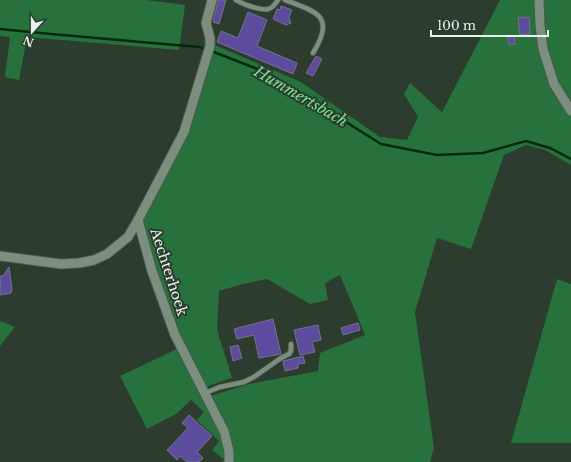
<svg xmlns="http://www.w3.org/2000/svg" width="571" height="462" viewBox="0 0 571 462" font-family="'Libre Baskerville',serif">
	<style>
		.green { fill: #27713c }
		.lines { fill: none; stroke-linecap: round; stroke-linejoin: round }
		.stream { stroke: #002c0c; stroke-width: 2.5 }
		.building { fill: #5d4c9d; stroke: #757387 }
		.lane-casing { stroke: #4c584e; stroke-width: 6 }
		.street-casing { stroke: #4c584e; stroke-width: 11 }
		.lane { stroke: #7c8e7f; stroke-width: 4.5 }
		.street { stroke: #7c8e7f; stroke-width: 9 }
		.labels { text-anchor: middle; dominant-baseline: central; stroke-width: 4; stroke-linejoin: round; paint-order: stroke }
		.street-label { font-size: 14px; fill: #eaf3eb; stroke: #2c3c2f }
		.water-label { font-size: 15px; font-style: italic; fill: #77e591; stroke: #2c3c2f }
	</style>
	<rect width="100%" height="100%" fill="#2c3c2f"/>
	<!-- green -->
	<g class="green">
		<polygon points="0,0 147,0 185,5 179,50 27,37 19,80 5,77 10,37 0,36"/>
		<polygon points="500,0 571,0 571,165 545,150 526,145 504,155 471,249 437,238 415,312 434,448 430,462 232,462 211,396 249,384 318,371 320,353 365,335 340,275 325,283 328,300 310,304 267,279 243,284 219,291 217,330 232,378 205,387 178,333 153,268 141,219 187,134 215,45 301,82 380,137 407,140 418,117 404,94 410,83 442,112"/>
		<polygon points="557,279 571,284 571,443 511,443"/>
		<polygon points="0,321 15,327 0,346"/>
		<polygon points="179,348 221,429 226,457 222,458 212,450 219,441 197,420 204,412 191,400 176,414 147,429 120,376"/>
	</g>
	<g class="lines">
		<!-- stream -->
		<g class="stream">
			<path d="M0,29c67,7 133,12 200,18l6,3"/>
			<polyline points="211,51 268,73 381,144 437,155 483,153 526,141 550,148 571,159"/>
		</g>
	</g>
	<!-- building -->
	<g class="building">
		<polygon points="218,0 226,0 219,24 213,22"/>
		<polygon points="281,6 292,10 289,17 291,23 286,25 273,19 277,9 280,10"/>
		<polygon points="248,12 267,20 257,46 297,63 293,74 217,42 221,31 238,38"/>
		<polygon points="529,17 530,34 520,35 518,18"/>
		<polygon points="514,36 515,44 509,45 508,37"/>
		<polygon points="316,56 322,59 313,76 306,73"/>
		<polygon points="9,267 12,289 11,293 0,295 0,276 3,276"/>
		<polygon points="273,319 281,354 259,358 254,335 237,339 234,329"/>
		<polygon points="358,323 360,330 343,335 341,328"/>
		<polygon points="318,325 321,340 312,342 315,352 300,355 294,330"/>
		<polygon points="238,345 242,358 233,361 230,347"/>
		<polygon points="303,356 305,363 298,364 298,368 285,371 283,361"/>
		<polygon points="189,415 212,436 197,452 203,458 199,462 187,462 180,456 177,460 167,450 188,428 182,423"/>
	</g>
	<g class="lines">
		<defs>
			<g id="lane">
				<path d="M236,0c6,4 25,11 32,9 5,-1 7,-5 10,-9"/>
				<path d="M285,0c32,12 51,16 28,53"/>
				<polyline points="205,393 220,387 244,382 254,377 281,358 289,354 291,351 291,344"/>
			</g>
			<g id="street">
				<polyline points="212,0 206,23 210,38 210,46 184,132 138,220 152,271 175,335 224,431 229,451 229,462"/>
				<polyline points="539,0 540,25 543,49 554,84 571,111"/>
				<polyline points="0,256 61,264 79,263 94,260 107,254 128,237 138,220"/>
			</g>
		</defs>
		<!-- lane casing -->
		<use href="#lane" class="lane-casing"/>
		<!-- street casing -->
		<use href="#street" class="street-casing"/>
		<!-- lane -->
		<use href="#lane" class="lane"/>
		<!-- street -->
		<use href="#street" class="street"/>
	</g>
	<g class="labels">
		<!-- street labels -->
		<g class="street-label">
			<text transform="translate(169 272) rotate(72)">Aechterhoek</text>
		</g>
		<!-- water labels -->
		<g class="water-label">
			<text transform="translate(301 96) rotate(30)">Hummertsbach</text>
		</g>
	</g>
	<!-- north arrow -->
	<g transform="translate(32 32) rotate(201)" stroke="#2c3c2f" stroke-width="3" paint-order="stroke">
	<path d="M0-3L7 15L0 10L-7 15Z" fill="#eaf3eb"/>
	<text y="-6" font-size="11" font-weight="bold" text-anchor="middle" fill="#eaf3eb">N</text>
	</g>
	<!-- scale -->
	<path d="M431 30v6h117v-6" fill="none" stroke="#eaf3eb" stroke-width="2"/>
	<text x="437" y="30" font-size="12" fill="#eaf3eb" stroke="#2c3c2f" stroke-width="3" paint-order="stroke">100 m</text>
</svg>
